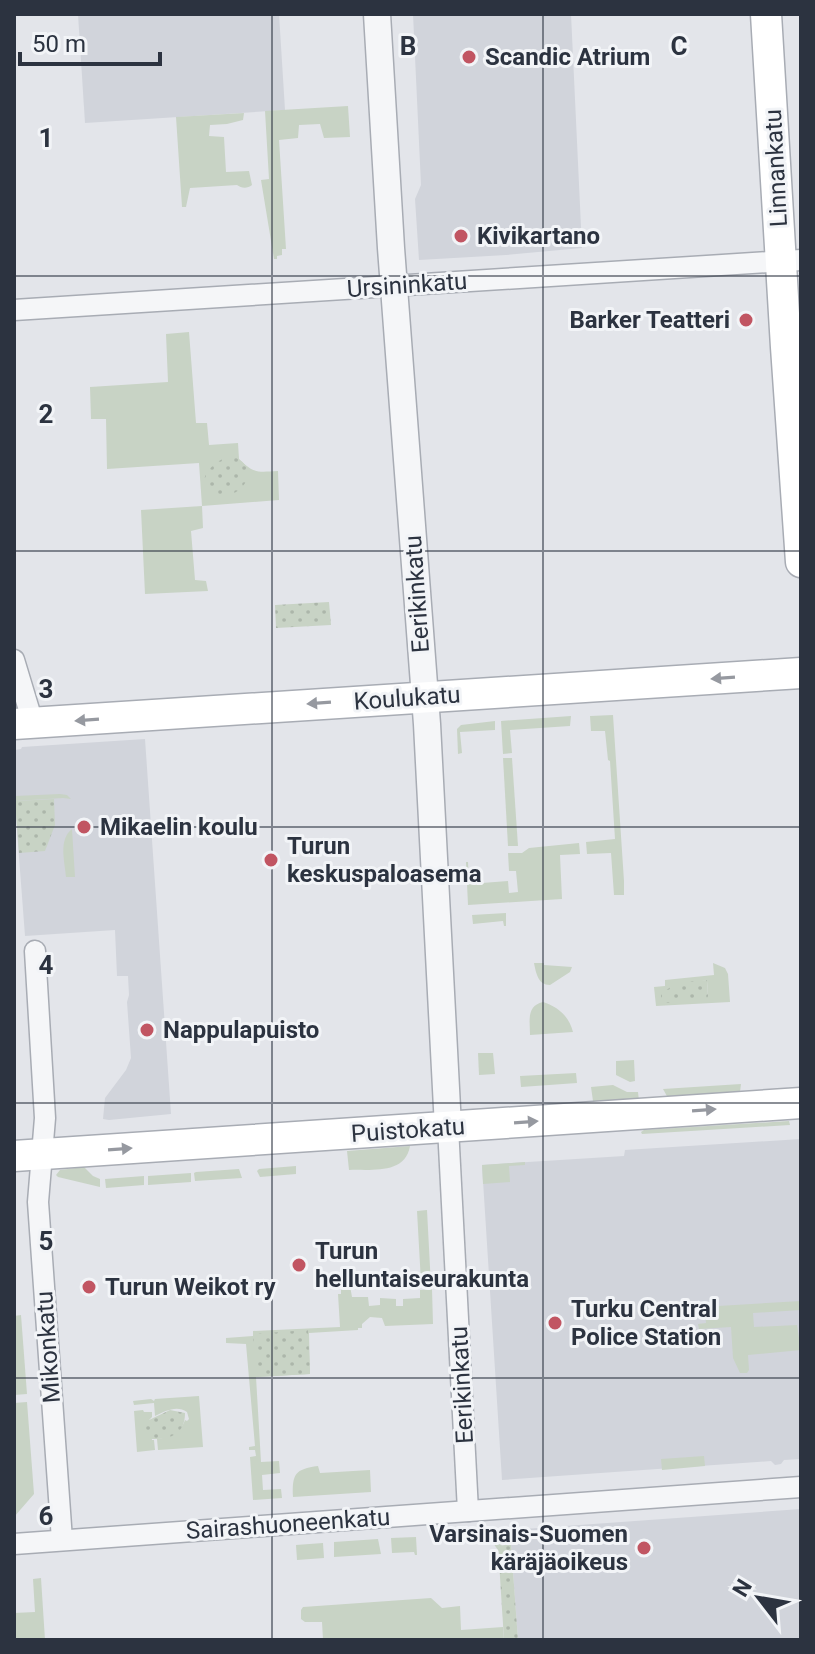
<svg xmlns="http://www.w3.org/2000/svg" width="815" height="1654" viewBox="0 0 815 1654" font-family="Roboto,sans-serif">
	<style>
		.built { fill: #d1d4db }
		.green { fill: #c8d3c5; fill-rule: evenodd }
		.park { fill: url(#park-dots) }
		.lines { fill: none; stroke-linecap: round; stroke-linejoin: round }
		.minor-casing { stroke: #a8acb4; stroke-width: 23 }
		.tertiary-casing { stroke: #a8acb4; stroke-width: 29 }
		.secondary-casing { stroke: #a8acb4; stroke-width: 33 }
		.minor { stroke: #f5f6f8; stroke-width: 20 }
		.tertiary { stroke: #f5f6f8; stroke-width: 26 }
		.secondary { stroke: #fff; stroke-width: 30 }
		.oneway { fill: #9699a0 }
		.grid { fill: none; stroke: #2c3340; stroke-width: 2; stroke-opacity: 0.55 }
		.poi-dot { fill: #c15562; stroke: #f2f4f7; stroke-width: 3 }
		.labels { text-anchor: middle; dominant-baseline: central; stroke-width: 6; stroke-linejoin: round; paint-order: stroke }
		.poi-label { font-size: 24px; font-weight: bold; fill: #2c3340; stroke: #f2f4f7; text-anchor: start }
		.street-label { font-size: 24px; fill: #2c3340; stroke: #f2f4f7 }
		.grid-label { font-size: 26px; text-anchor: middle; font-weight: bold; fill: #2c3340; stroke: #f2f4f7; stroke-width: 6; stroke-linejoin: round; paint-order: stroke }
	</style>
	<defs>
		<pattern id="park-dots" width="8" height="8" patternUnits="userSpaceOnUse" patternTransform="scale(2)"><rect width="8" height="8" fill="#c8d3c5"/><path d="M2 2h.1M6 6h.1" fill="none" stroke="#acb6aa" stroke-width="1.8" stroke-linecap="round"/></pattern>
	</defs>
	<rect width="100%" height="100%" fill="#e3e5ea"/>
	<!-- built -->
	<g class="built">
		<polygon points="78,14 279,14 285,110 85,123"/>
		<polygon points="413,14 571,14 582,248 506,255 419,260 415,199 421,185"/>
		<polygon points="145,739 171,1114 109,1120 103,1119 105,1098 126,1070 131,1058 127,1002 129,995 128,976 117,976 115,930 25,936 14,791 14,750 21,749 22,747"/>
		<polygon points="801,1139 801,1459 784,1460 781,1464 775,1465 771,1461 502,1480 482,1165 624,1156 625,1150"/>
		<polygon points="801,1509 801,1640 518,1640 510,1530"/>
	</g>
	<!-- green -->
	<g class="green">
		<polygon points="348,106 350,137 324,138 320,124 299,125 298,138 279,140 286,249 282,249 282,255 277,256 277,259 274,259 261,180 269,179 265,111"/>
		<path d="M244,113l-1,7 -16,4 -17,1 -1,11 15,1 2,35 23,-1 3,14c-5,4 -11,3 -15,0l-47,3 -4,19h-4l-6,-90z"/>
		<path d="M189,332l7,91h11l2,22 29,-2 1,16c15,15 19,13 39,12l1,29 -77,6 1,22 -12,3 4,49 11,1 2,10 -63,3 -4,-84 61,-4 -3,-43 -92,6 -1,-50h-15l-1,-32 78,-5 -2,-48z"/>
		<polygon points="613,715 624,881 624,895 614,895 611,853 587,854 586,842 615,839 610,761 608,760 605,731 591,731 590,716"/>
		<polygon points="571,716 570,726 510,730 512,753 503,754 501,721"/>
		<polygon points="495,721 495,730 460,732 462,753 458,754 457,729 461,725"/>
		<polygon points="503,758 512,758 518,846 508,846"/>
		<polygon points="60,794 67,795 71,799 63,798 15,801 15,796"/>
		<path d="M72,829l3,48h-9c-1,-15 -8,-37 6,-48z"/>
		<polygon points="579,843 580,854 560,855 562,899 468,905 466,862 468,862 469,884 508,881 509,893 518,892 516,871 509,871 508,853 522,853 529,848"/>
		<polygon points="506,913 506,926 504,926 503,921 473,924 472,915"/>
		<path d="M534,963h10v2l28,2 -2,5 -20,13c-12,0 -14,-12 -16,-22z"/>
		<path d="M713,963l12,5 3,6 2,28 -74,4 -2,-19 11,-1v-6l49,-5zM707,980l1,16 -42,-5 6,-4z"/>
		<path d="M543,1002c15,5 26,14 30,30l-43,3c0,-14 -4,-29 13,-33z"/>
		<polygon points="478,1053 493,1053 495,1074 479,1075"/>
		<polygon points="634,1060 635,1081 630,1082 616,1075 616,1061"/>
		<polygon points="576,1073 577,1083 521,1087 520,1076"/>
		<polygon points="741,1084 740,1092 668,1098 663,1089"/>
		<polygon points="613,1085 627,1092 638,1092 639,1101 593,1101 591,1087"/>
		<polygon points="789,1121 790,1125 642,1134 641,1132 644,1130"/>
		<path d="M410,1146c-5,29 -39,23 -61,24l-2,-19z"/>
		<polygon points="525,1162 525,1165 509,1166 510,1182 483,1184 482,1165"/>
		<polygon points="296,1166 296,1174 260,1177 257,1171 259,1169"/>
		<polygon points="84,1167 93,1176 100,1179 100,1187 58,1177 56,1175 60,1170"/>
		<polygon points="239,1169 242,1178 195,1181 194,1173 196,1172"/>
		<polygon points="191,1173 191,1182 148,1185 148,1176"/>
		<polygon points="144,1176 144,1185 106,1188 105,1179"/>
		<polygon points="427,1210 431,1286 416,1287 415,1283 421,1282 417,1211"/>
		<polygon points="350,1286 352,1297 368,1297 369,1306 380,1305 380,1298 396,1299 396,1306 403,1306 403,1299 420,1298 420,1290 432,1289 433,1324 385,1326 382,1318 370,1317 362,1324 362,1328 358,1328 358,1330 309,1333 310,1374 256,1377 261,1462 279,1461 280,1473 262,1475 263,1490 281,1489 282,1498 253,1500 250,1457 256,1456 255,1450 249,1450 249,1447 255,1446 246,1344 226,1343 226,1338 253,1336 253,1331 340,1327 338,1294 341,1294 341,1287"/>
		<polygon points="801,1301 801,1310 753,1313 754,1327 797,1325 801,1350 748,1355 749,1370 747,1373 740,1373 733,1358 731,1327 699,1329 698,1324 706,1323 705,1313 681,1315 681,1318 668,1319 668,1309"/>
		<polygon points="21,1315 27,1394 14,1395 14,1316"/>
		<path d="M199,1396l4,51 -45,3 -1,-11c13,-2 23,-5 28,-19l2,1 2,-2 -2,-7c-10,-7 -22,-1 -32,4l-1,-13 -20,2 -1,-4 18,-2 3,2 1,-2z"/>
		<polygon points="27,1402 34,1494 14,1517 14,1455 15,1454 14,1403"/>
		<polygon points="143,1410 144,1412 152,1412 152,1417 149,1420 152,1440 154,1440 155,1450 137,1452 134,1411"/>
		<polygon points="704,1456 705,1466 662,1470 661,1459"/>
		<path d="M318,1466l2,7 50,-3 1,22 -78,5c-1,-23 2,-28 25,-31z"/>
		<polygon points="501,1531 502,1553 500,1553 491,1540 486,1539 454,1540 451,1535"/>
		<polygon points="416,1537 417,1555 415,1555 414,1552 392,1553 391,1538"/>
		<polygon points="378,1539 381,1554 334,1557 334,1542"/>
		<polygon points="323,1543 324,1558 297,1560 296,1545"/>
		<polygon points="41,1578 45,1640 14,1640 14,1613 35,1612 33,1579"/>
		<polygon points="431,1598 442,1608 460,1606 461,1630 503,1627 504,1640 323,1640 322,1622 305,1622 301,1619 301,1610 303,1607"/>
	</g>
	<!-- park -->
	<g class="park">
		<path d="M232,456c39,15 -3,54 -23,36 -15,-14 8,-34 23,-36z"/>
		<polygon points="329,602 331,625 276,628 275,605"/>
		<polygon points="54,799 55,825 45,851 19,853 15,801"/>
		<polygon points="707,980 708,996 706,1000 666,1003 661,1000 661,993 671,987 673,983"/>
		<polygon points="308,1330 310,1374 256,1377 253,1334"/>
		<path d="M170,1410l15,3c0,22 -16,27 -36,26l-6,-7 6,-12z"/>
		<polygon points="511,1544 518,1640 504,1640 498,1546"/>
	</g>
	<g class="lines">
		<defs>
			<g id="minor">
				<polyline points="14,310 801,260"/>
				<polyline points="14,660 33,723"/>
				<polyline points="35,951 45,1118 38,1202 62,1540"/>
				<polyline points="448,1127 468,1511"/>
				<polyline points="14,1544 801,1487"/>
			</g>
			<polyline id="tertiary" points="377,14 391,248 427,724 448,1127"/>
			<g id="secondary">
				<polyline points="766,14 786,347 801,562"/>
				<polyline points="14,724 801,673"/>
				<polyline points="14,1156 801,1103"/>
			</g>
		</defs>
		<!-- minor casing -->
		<use href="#minor" class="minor-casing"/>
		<!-- tertiary casing -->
		<use href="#tertiary" class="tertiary-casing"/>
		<!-- secondary casing -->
		<use href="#secondary" class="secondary-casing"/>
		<!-- minor -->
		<use href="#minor" class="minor"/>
		<!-- tertiary -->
		<use href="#tertiary" class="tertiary"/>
		<!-- secondary -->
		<use href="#secondary" class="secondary"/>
	</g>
	<!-- one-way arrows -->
	<defs><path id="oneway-solid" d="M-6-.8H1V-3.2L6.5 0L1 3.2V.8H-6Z" transform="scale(2)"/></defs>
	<g class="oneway">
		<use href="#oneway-solid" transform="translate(723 678) rotate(176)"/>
		<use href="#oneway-solid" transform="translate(319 703) rotate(176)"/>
		<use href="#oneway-solid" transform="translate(87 720) rotate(176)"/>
		<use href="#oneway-solid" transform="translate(704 1110) rotate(-4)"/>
		<use href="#oneway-solid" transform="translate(526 1122) rotate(-4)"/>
		<use href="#oneway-solid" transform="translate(120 1149) rotate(-4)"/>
	</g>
	<!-- grid -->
	<path class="grid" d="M272,14v1626M543,14v1626M14,276h787M14,551h787M14,827h787M14,1103h787M14,1378h787"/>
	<!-- markers -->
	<g class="poi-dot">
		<circle cx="469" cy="57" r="8"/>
		<circle cx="461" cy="236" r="8"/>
		<circle cx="746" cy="320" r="8"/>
		<circle cx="84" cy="827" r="8"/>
		<circle cx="271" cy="860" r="8"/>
		<circle cx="147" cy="1030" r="8"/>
		<circle cx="299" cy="1265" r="8"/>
		<circle cx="89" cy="1287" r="8"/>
		<circle cx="555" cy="1323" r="8"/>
		<circle cx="644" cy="1548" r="8"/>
	</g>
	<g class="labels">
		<!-- poi labels -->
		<g class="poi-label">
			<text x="485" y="57">Scandic Atrium</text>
			<text x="477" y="236">Kivikartano</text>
			<text x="730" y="320" text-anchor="end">Barker Teatteri</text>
			<text x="100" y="827">Mikaelin koulu</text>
			<text x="287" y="846">Turun<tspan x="287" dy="28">keskuspaloasema</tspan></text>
			<text x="163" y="1030">Nappulapuisto</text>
			<text x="315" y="1251">Turun<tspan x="315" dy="28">helluntaiseurakunta</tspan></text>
			<text x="105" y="1287">Turun Weikot ry</text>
			<text x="571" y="1309">Turku Central<tspan x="571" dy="28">Police Station</tspan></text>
			<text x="628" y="1534" text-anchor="end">Varsinais-Suomen<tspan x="628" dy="28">käräjäoikeus</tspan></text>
		</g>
		<!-- street labels -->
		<g class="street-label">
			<text transform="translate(776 168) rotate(-93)">Linnankatu</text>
			<text transform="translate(407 285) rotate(-4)">Ursininkatu</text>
			<text transform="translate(417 594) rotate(-94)">Eerikinkatu</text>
			<text transform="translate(407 698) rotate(-4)">Koulukatu</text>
			<text transform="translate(408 1130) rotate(-4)">Puistokatu</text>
			<text transform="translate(48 1347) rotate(-94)">Mikonkatu</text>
			<text transform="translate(462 1385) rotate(-93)">Eerikinkatu</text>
			<text transform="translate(288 1524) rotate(-4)">Sairashuoneenkatu</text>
		</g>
	</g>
	<g class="grid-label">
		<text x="408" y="55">B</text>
		<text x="679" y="55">C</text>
		<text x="46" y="147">1</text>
		<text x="46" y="423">2</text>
		<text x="46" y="698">3</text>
		<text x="46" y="974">4</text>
		<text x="46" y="1250">5</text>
		<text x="46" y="1525">6</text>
	</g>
	<!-- border -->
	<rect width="815" height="1654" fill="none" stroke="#2c3340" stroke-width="32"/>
	<!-- north arrow -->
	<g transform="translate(759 1598) rotate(301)" stroke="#f2f4f7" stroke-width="6" paint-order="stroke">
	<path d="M0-6L14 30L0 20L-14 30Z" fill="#2c3340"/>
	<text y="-12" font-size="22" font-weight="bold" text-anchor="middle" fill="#2c3340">N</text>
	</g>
	<!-- scale -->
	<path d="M20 52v12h140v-12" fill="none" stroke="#2c3340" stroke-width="4"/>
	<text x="32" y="52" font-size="24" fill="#2c3340" stroke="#f2f4f7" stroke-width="6" paint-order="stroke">50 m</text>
</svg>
